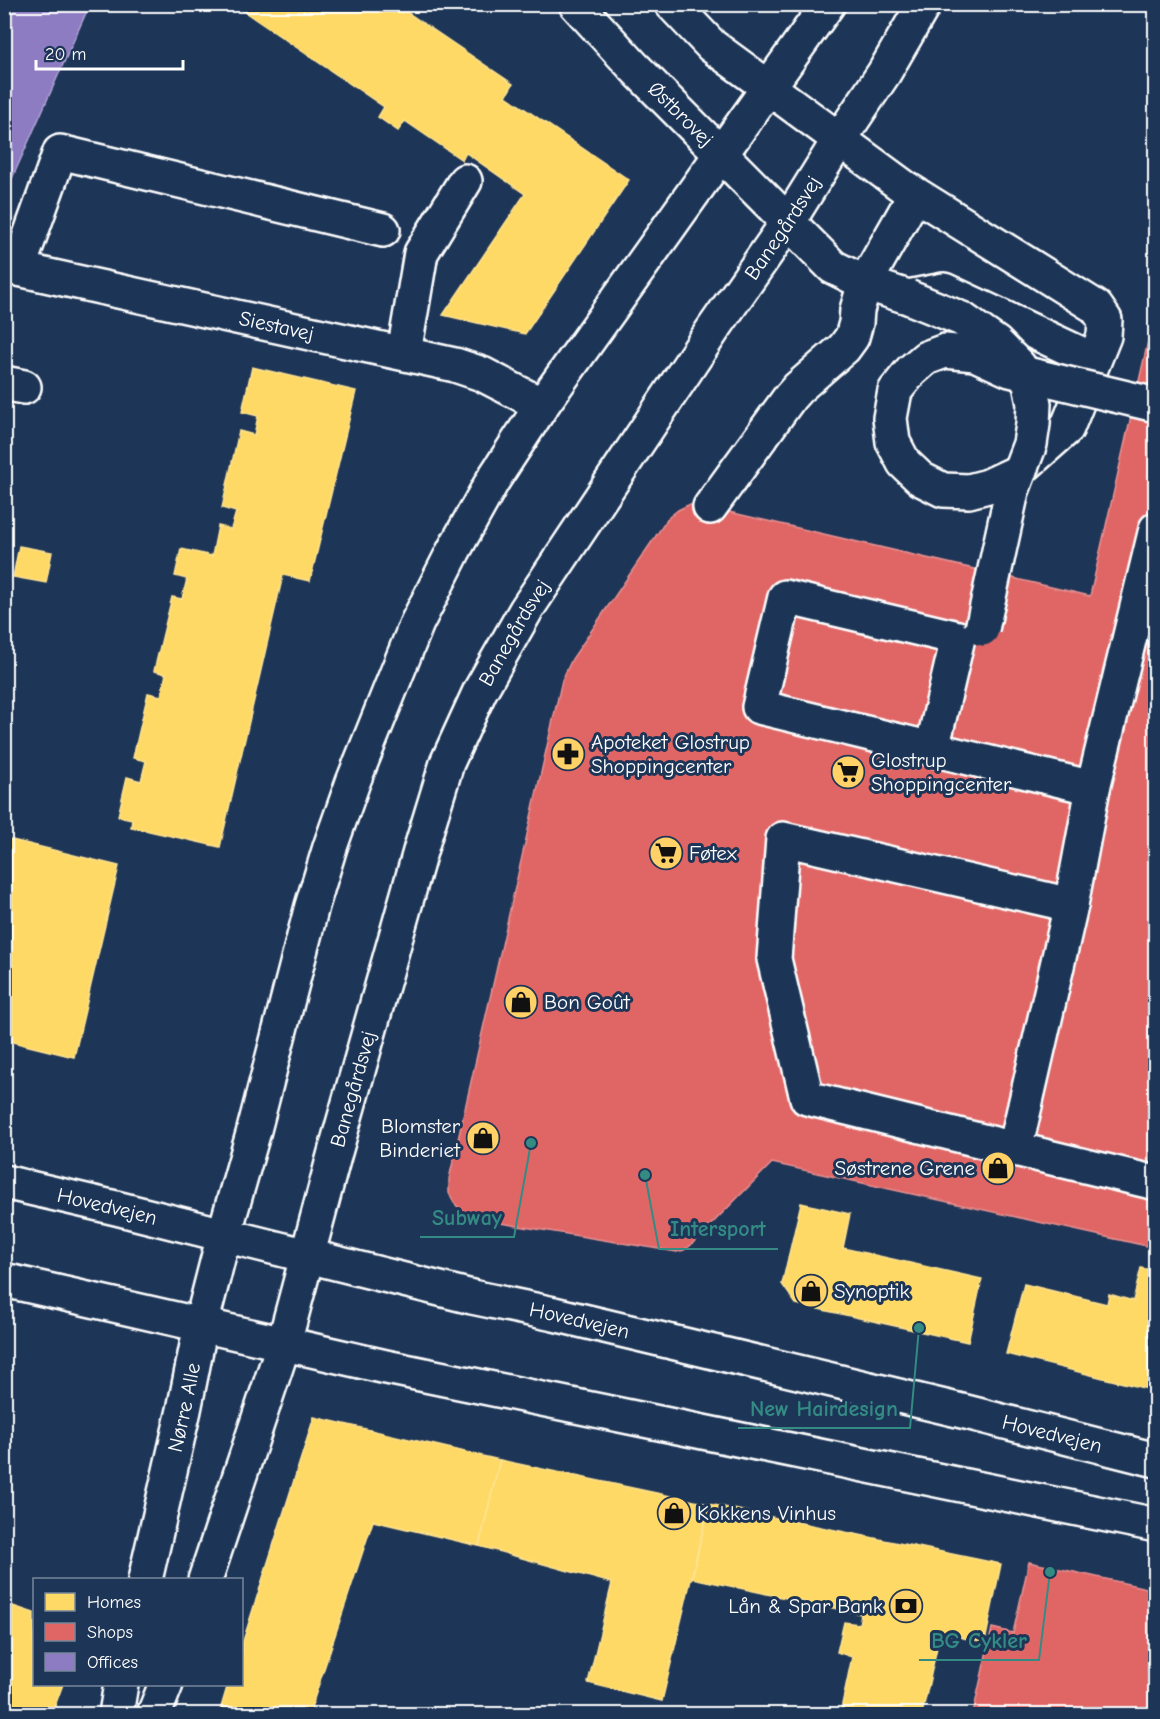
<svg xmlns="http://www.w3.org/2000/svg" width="1160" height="1719" viewBox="0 0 1160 1719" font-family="'Comic Neue',sans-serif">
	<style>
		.homes { fill: #ffd966; stroke: #ffe494; stroke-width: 1.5 }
		.shops { fill: #e06666; stroke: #e99494; stroke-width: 1.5 }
		.offices { fill: #8e7cc3; stroke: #b0a3d5; stroke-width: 1.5 }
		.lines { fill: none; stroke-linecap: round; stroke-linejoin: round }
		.minor-casing { stroke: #fff; stroke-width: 38 }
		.major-casing { stroke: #fff; stroke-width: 38 }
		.minor { stroke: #1d3557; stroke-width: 33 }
		.major { stroke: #1d3557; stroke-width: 33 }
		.minor-bridge-casing { stroke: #fff; stroke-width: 38; stroke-linecap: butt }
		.minor-bridge { stroke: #1d3557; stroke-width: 33 }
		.labels { text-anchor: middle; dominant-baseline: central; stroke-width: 6; stroke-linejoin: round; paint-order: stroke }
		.street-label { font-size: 21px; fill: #fff; stroke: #1d3557 }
		.poi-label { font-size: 21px; fill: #fff; stroke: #1d3557; text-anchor: start }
		.leader { fill: none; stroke: #338b84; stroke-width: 2 }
		.callout-dot { fill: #338b84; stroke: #1d3557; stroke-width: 2 }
		.callout-label { font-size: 22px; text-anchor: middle; font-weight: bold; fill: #338b84; stroke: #1d3557; stroke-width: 6; stroke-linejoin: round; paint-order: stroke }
	</style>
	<rect width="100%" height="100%" fill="#1d3557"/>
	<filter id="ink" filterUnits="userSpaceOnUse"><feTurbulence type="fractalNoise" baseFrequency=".0167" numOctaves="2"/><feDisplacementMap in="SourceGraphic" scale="12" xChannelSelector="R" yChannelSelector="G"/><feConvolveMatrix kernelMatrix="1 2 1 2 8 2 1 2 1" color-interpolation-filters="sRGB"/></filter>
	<g filter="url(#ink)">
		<!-- homes -->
		<g class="homes">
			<polygon points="233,4 395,4 513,84 506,96 629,180 525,334 443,315 525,194 466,153 462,160 405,121 398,131 378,117 384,107"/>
			<polygon points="252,367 356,391 310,581 283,575 220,847 131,827 132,819 118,816 127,777 141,781 146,761 133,758 148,693 161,696 166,674 154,671 172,597 182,599 187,579 175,576 181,549 212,556 218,526 231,529 236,512 222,508 239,431 254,435 258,416 242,412"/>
			<polygon points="19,546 52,552 46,583 13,577"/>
			<polygon points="4,838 119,866 74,1057 4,1040"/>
			<polygon points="801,1203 850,1214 843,1248 982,1279 968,1342 796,1304 782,1284"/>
			<polygon points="1141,1268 1156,1271 1156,1391 1006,1354 1024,1284 1107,1304 1109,1294 1133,1301"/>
			<polygon points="314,1417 500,1460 479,1546 373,1521 309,1714 219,1714 228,1684 242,1684 242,1644"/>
			<polygon points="500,1460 709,1504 662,1701 588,1683 612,1583 479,1546"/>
			<polygon points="709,1504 1001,1564 985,1642 940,1634 922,1714 840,1714 852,1657 837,1652 844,1622 859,1624 861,1614 692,1578"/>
			<polygon points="4,1603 34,1613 34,1684 63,1684 52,1714 4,1714"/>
		</g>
		<!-- shops -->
		<g class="shops">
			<polygon points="1156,306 1156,1248 772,1163 690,1246 684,1250 677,1252 475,1219 462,1211 454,1203 449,1193 449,1179 562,680 572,659 668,518 678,510 688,505 699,505 1090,596"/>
			<polygon points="1029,1562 1156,1590 1156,1714 973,1714 992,1628 1013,1633"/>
		</g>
		<!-- offices -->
		<polygon class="offices" points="4,4 90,4 6,192 4,191"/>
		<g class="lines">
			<defs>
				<g id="minor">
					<path id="s1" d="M576,4l58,63 199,200 32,16 43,14 36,-7 150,70"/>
					<polyline points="672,4 712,46 904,187 1096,307 1105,320 1104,336 1067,428 1016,473"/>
					<path id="s2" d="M4,266l451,99 27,9 60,31"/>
					<polyline points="18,269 60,152 383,230"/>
					<polyline points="404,353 421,253 465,181"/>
					<polyline points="4,383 24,387"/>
					<polyline points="710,507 790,397 798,388 844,348 852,337 856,323 857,310 865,283 915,195"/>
					<polyline points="1156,529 1093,788 1071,905 1015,1149 1156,1183"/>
					<polyline points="932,749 958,638 785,597 759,707 1093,788"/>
					<polyline points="1015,1149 807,1098 774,959 783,839 1071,905"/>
					<path id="s3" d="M145,1580l39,-170 17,-85 23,-90 29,-101 59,-228 18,-59 23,-65 64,-159 37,-73 39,-70 49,-75 286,-401"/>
					<path id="s4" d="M205,1580l79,-237 50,-187 87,-308 26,-85 33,-72 46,-81 186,-279 76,-109 51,-82 45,-67 40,-69"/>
					<polyline points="116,1714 121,1684"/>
					<polyline points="154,1714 166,1684"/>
				</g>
				<g id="major">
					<path id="s5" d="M4,1182l112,26 356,89 82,17 412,98 190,48"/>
					<polyline points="4,1280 386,1367 1156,1525"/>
				</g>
			</defs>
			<!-- minor casing -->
			<use href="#minor" class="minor-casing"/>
			<!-- major casing -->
			<use href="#major" class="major-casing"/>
			<!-- minor -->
			<use href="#minor" class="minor"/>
			<!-- major -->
			<use href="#major" class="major"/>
			<defs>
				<g id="minor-bridge">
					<polyline points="908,297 962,319 996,343 1019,366 1030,384 1034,404 1033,424 1030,444 1012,491 982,629"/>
					<polyline points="1016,473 988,486 969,491 943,490 921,479 904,463 893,442 890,418 895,391 911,371 926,358 945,351 975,354 1010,370 1156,405"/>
				</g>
			</defs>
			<!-- minor-bridge casing -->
			<use href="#minor-bridge" class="minor-bridge-casing"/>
			<!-- minor-bridge -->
			<use href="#minor-bridge" class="minor-bridge"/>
		</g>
	</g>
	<!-- icons -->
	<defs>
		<symbol id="pharmacy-disc" viewBox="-11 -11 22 22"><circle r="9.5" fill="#ffd166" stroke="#1d3557"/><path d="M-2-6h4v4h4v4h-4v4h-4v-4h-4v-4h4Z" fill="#111"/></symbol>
		<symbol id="supermarket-disc" viewBox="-11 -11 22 22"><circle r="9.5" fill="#ffd166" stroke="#1d3557"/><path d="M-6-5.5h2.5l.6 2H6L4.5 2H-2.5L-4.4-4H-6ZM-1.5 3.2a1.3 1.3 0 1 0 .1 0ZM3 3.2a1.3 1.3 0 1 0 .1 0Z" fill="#111"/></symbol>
		<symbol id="shop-disc" viewBox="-11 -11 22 22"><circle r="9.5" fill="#ffd166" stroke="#1d3557"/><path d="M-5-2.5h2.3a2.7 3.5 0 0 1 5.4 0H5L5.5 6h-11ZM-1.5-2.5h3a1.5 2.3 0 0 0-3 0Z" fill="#111"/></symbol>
		<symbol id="bank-disc" viewBox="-11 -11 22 22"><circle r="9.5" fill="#ffd166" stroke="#1d3557"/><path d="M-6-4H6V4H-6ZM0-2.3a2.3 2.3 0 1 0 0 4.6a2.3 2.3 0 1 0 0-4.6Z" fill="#111"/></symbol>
	</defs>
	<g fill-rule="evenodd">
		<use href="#pharmacy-disc" x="549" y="735" width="38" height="38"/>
		<use href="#supermarket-disc" x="829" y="753" width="38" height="38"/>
		<use href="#supermarket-disc" x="647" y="834" width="38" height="38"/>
		<use href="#shop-disc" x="502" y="983" width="38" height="38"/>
		<use href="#shop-disc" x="464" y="1119" width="38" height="38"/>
		<use href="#shop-disc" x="979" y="1149" width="38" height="38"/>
		<use href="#shop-disc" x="792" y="1272" width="38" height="38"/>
		<use href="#shop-disc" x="655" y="1494" width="38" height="38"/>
		<use href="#bank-disc" x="887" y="1587" width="38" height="38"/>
	</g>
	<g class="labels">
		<!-- street labels -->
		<g class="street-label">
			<text stroke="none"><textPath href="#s1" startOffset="152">Østbrovej</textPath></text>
			<text stroke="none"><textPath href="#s4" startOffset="1485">Banegårdsvej</textPath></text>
			<text stroke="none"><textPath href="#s2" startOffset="279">Siestavej</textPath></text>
			<text stroke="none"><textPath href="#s4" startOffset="999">Banegårdsvej</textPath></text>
			<text stroke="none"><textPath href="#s4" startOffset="513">Banegårdsvej</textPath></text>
			<text stroke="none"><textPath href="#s5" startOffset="106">Hovedvejen</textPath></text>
			<text stroke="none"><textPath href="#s5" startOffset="592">Hovedvejen</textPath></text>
			<text stroke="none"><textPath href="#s3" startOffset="177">Nørre Alle</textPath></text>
			<text stroke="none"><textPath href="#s5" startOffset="1078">Hovedvejen</textPath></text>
		</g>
		<!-- poi labels -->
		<g class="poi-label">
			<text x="591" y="742">Apoteket Glostrup<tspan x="591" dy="24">Shoppingcenter</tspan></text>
			<text x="871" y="760">Glostrup<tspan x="871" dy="24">Shoppingcenter</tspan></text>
			<text x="689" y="853">Føtex</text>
			<text x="544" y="1002">Bon Goût</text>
			<text x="460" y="1126" text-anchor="end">Blomster<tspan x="460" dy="24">Binderiet</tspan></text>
			<text x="975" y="1168" text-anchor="end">Søstrene Grene</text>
			<text x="834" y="1291">Synoptik</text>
			<text x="697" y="1513">Kokkens Vinhus</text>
			<text x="883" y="1606" text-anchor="end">Lån &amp; Spar Bank</text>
		</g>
	</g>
	<!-- callouts -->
	<path class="leader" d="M531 1143L514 1237H420M645 1175L659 1249H778M919 1328L910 1428H738M1050 1572L1039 1660H919"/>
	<g class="callout-dot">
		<circle cx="531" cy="1143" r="6"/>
		<circle cx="645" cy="1175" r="6"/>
		<circle cx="919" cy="1328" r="6"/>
		<circle cx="1050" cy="1572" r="6"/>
	</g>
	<g class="callout-label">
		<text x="467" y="1225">Subway</text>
		<text x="718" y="1236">Intersport</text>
		<text x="824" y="1416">New Hairdesign</text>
		<text x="979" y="1648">BG Cykler</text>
	</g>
	<!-- margin -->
	<rect width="1160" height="1719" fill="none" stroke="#1d3557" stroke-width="24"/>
	<rect x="12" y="12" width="1136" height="1695" fill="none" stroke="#fff" stroke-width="2" filter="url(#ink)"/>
	<!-- legend -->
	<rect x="33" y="1578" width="210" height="108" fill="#1d3557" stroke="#77869a" stroke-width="1.5"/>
	<rect x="45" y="1593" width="30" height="18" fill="#ffd966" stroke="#77869a" stroke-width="1.5"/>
	<text x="87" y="1608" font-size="18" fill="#ffffff">Homes</text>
	<rect x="45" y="1623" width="30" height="18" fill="#e06666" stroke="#77869a" stroke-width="1.5"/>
	<text x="87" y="1638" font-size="18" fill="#ffffff">Shops</text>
	<rect x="45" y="1653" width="30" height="18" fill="#8e7cc3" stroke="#77869a" stroke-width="1.5"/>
	<text x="87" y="1668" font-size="18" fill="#ffffff">Offices</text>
	<!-- scale -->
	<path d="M36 60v9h147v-9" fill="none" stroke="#ffffff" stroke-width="3"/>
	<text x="45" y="60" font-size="18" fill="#ffffff" stroke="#1d3557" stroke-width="4.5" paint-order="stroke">20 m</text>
</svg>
